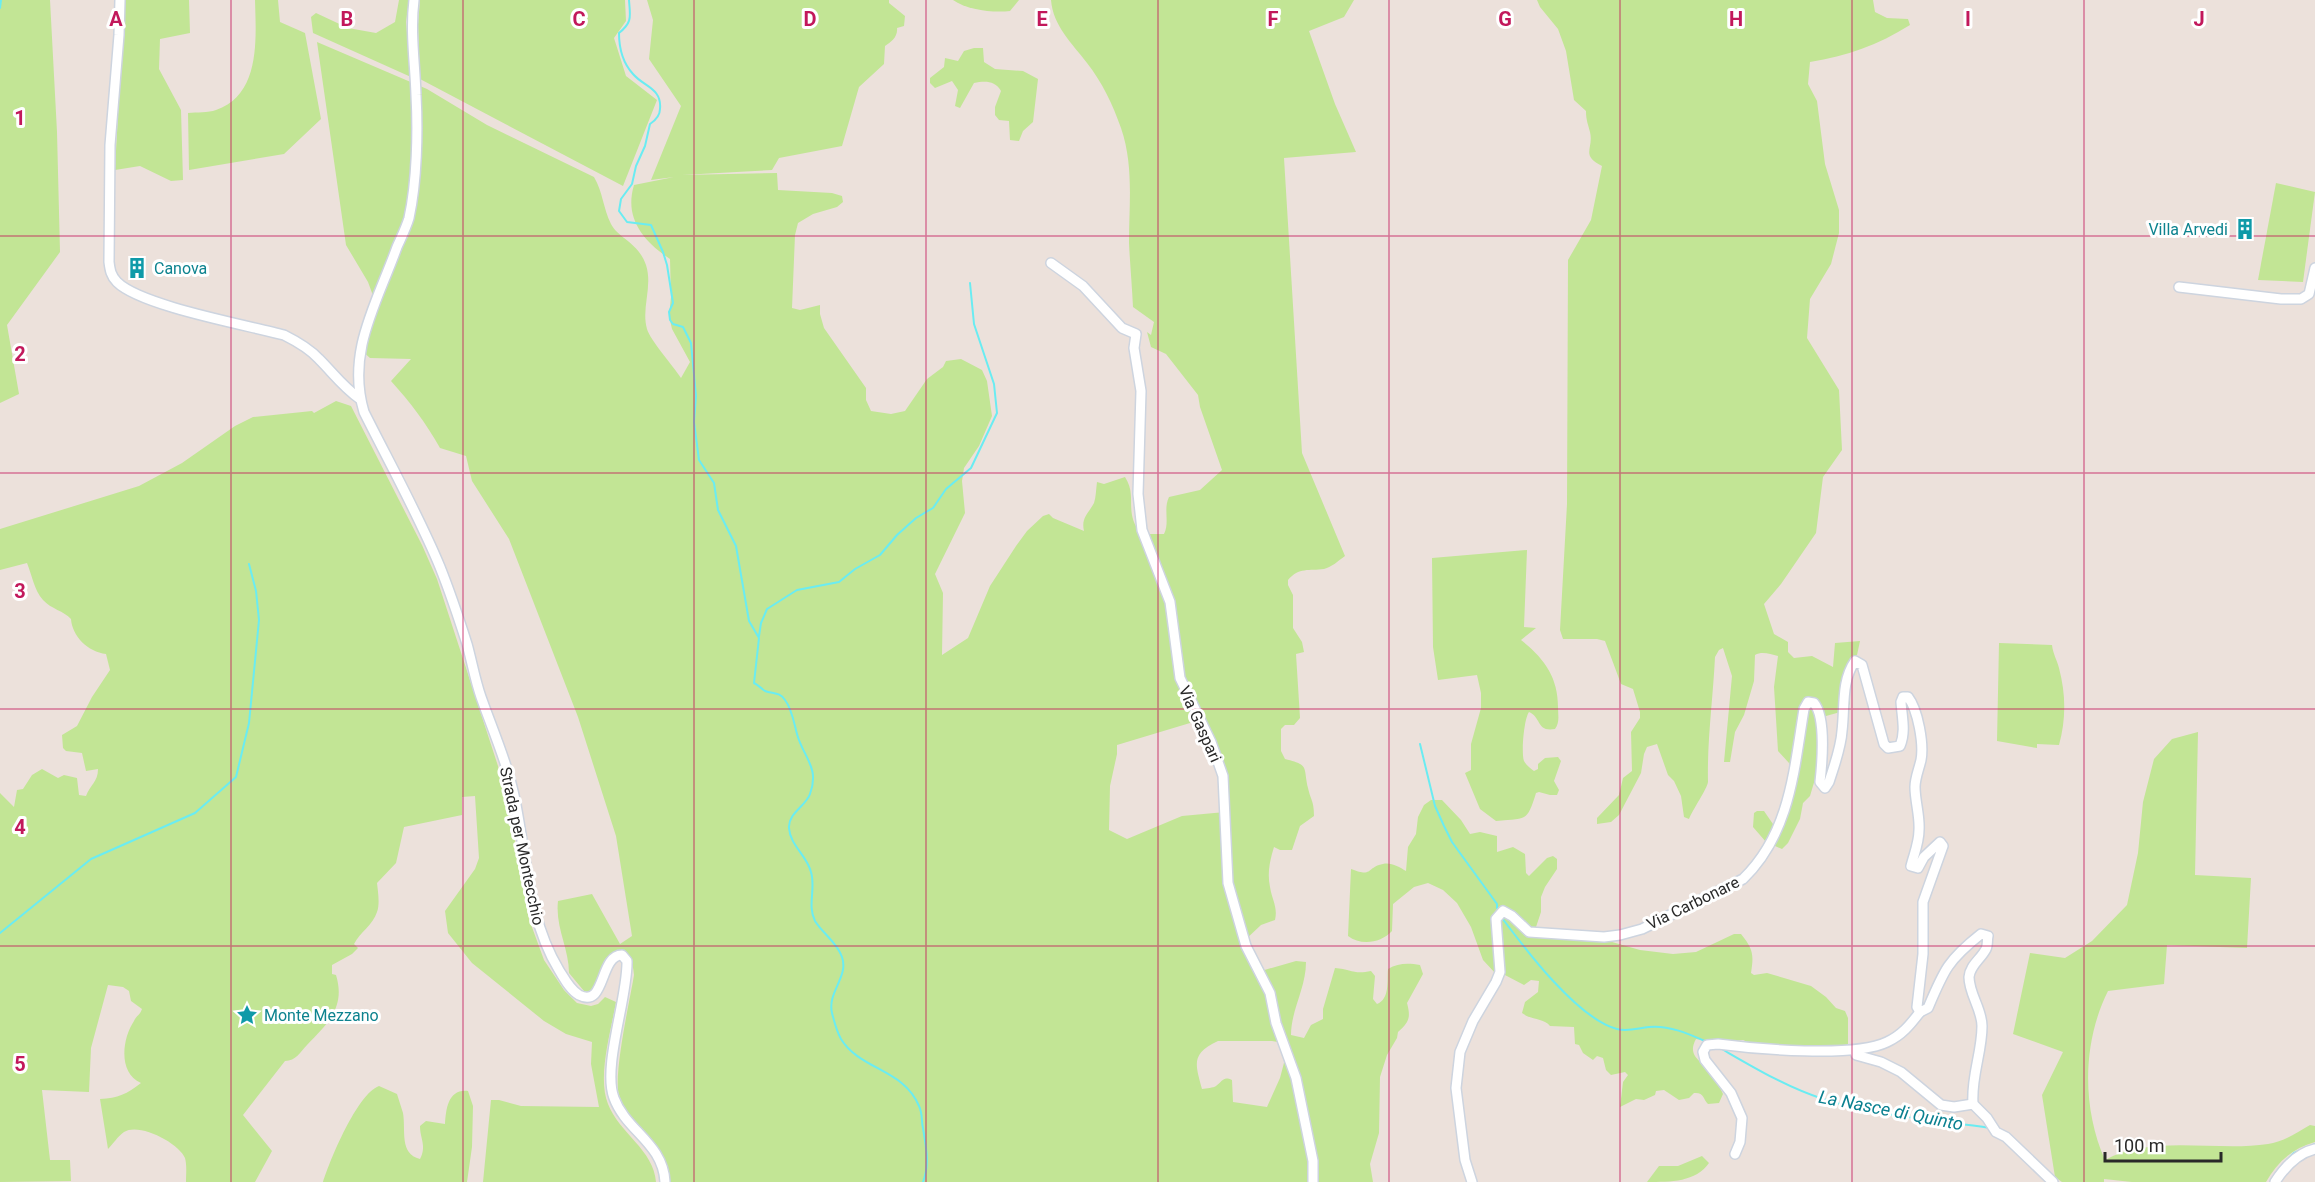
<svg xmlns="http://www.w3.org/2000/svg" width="2315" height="1182" viewBox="0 0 2315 1182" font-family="Roboto,sans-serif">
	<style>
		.green { fill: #c2e595; fill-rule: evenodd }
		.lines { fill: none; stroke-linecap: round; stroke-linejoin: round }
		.stream { stroke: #6aecf2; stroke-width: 2 }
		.minor-casing { stroke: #cdd4df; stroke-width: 12 }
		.minor { stroke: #fff; stroke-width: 9 }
		.grid { fill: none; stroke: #c2185b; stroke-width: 1.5; stroke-opacity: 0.55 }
		.labels { text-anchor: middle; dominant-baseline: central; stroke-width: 6; stroke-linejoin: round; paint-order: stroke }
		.culture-label { font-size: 16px; fill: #0d838f; stroke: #fff; text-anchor: start }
		.street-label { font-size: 16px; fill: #292929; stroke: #fff }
		.water-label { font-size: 18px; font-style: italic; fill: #0a8090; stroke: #fff }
		.grid-label { font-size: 20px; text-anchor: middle; font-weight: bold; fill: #c2185b; stroke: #fff; stroke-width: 6; stroke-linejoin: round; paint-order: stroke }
	</style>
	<rect width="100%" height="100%" fill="#ece1db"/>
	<!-- green -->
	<g class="green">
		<polygon points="0,0 50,0 57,132 60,252 7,325 19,394 0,403"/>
		<polygon points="124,0 189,0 190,33 160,39 159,69 181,110 183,180 171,181 140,166 115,170"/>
		<path d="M255,0h23l2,22 25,11 16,86 -37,35 -95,16 -1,-57c9,-1 20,0 28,-3 45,-15 40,-72 39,-110z"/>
		<polygon points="399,0 409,0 406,22 411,77 313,33 311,17 316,13 348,28 376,33 395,22"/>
		<polygon points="420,0 625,0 626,21 614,38 626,76 657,100 623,186 420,79 418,24"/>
		<path d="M647,0h242v3l16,13 -1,10 -7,2c1,9 -6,14 -12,18l-1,18 -25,23 -17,59 -63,12 -7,12 -90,5 95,-2 1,17 54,3 10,3 1,6 -6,5 -24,7 -15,9 -3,12 -3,73 8,2 20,-5v9l4,14 42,60v12l5,11 20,3 14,-3 22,-32 16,-12 3,-6 15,-2 21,11 5,11 5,35 -13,30 -15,22 -2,13 3,32 -30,61 8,19 -1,62 26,-17 22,-52 26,-40 11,-15 16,-15 6,-2 4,4 31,13c-3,-13 4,-17 10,-28 2,-6 2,-14 3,-21l7,2 21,-7c13,20 -2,34 16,57h23c6,-12 -1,-25 5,-37l31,-7 22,-20 -22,-63 -2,-12 -32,-41 -15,-7 -4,-15 4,3 3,-13 -21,-15c-1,-21 -3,-43 -4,-64 0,-39 5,-77 -8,-115 -8,-23 -19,-46 -34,-65 -15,-20 -34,-37 -36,-63h303l-10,17 -35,14 26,73 21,48 -72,6 18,295 43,103c-7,5 -13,11 -21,13 -15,2 -25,-2 -36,11v5l5,10v33l9,14 2,10 -8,2 4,64 -6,7h-9l-4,4v22l4,8c25,6 18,8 23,29 3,13 6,13 6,28l-14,10 -8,24h-12l-6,-3c-4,13 -7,26 -4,40 2,13 8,20 5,33l-14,5 -17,16 17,30 35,-10 10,1c0,26 -15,48 -15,73l13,3 7,-13 12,-6v-10l12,-41c16,1 19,7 36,3l4,5 -2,23 4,5c13,-5 10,-23 11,-35 10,-6 20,-6 32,-4l3,9 -16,29c4,15 2,19 -9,29l-1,6 -10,17 -7,22 -1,56 -9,31 3,18h-703c-3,-40 -41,-54 -51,-87 -6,-21 11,-95 15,-120 -1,-17 -7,-19 -22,-21 -12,10 -11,29 -23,38l-5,-1 -15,-18c0,-25 -14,-46 -11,-72l34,-7 28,50 12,-8 -16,-100 -38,-119 -69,-178 -37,-58 -6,-25 -26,-8c-14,-25 -30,-46 -49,-67l20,-22 -41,-1 -10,-9 15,-48 -7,-19 -22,-37 -29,-203 110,47 60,36 107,52c9,15 9,31 17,47 8,15 27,18 35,41 7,22 -5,43 1,64 3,11 27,38 34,49l9,-16 -18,-33 -3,-13 2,-19 -1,-38c-27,-18 -46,-41 -36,-74l40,-8 -23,3 30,-74 -32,-47 4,-39zM1200,720l27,69 -2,23 -43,4 -55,23 -18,-9 1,-44 7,-32v-9zM1218,1041h54l17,3 -9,34 -13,29 -34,-5 -1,-22c-9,-4 -9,1 -16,6 -3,2 -9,2 -14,3 -7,-26 -11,-35 16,-48z"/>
		<path d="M953,0h66l-9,11c-17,2 -43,-1 -57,-11z"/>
		<path d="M1537,0h336l2,12 12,6 21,1 2,6c-32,20 -63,31 -100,37l-2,22 9,17 8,63 14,46v23l-8,31 -21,35 -3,39 32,52 3,60 -19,27 -7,56 -35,51 -17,20 10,30 14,8v10l6,6 18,-2 21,11 2,-24 25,-2 -3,14 -6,5 -5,32 4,4v8l-6,7 -18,5 -8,16v37l-8,27 -7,7 -3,16 -12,24 -6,6 -16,-7 -13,-15 1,-14 3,-2h7l11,16 8,-1 7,-57 -1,-6 -11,-12 -4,-64 4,-31c-8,-2 -16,-5 -23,-1l-1,26 -10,34 -9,17 -5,30h-6l8,-86 -9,-28 -4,2 -4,7c-2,42 -8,83 -7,125 -1,7 -15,27 -19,37l-5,-2 -3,-21 -7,-15 -6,-6 -11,-31 -10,3 -3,7 -3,19 -22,42 -8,7 -14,2v-6l22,-23 4,-17 9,-7 -1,-39 9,-14v-6l-7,-23 -12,-5 -16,-43 -8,-2h-34l-3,-9 7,-126 1,-244 23,-40 11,-54c-22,-11 -8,-17 -12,-34 -2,-8 -4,-12 -4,-21l-12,-11 -8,-49 -8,-22 -18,-22z"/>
		<path d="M974,48h9l1,14 11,7 28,2 15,8 -5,43 -10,9 -4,10 -9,-1 -1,-19 -10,-1 -4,-5v-8l6,-16c-6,-11 -17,-10 -27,-8l-14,25 -5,-2 3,-16 -6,-9 -17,7 -5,-5v-5l14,-11 1,-9 13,3 6,-10z"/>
		<polygon points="2276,183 2315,192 2303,282 2258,280"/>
		<path d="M336,401l15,5 71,139 15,34 61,187 14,59 17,94 15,41 20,30 13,13 14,3 7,-2 7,-7 11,5c-5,29 -19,75 -8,102 11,29 46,46 48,78h-173l8,-82h8l22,6 78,1 -8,-43 1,-22 -26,-8 -22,-13 -72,-58 -24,-30 -3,-22 30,-42 4,-11 -4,-62 -13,1v18l-58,12 -8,36 -19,20c1,9 3,21 0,29 -4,13 -17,20 -23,32l4,4 -6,6 -20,11v9l4,1c10,33 -9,49 -29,70 -7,7 -11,16 -22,16l-42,54 29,36 -17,31h-69c0,-7 1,-17 -1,-24 -6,-15 -46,-36 -61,-26 -6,4 -11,12 -16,17l-8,-50c18,-1 27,-5 41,-16 -23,-10 -19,-44 -7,-62 2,-5 6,-6 8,-12l-11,-8 -2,-10 -6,-4 -15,-2 -17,63 -2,44 -47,-2 8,70h20l1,21 -71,1v-389l14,14 3,-17 6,-1 9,-14 10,-6 16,9 6,-3 13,3 2,17 7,1c4,-11 12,-14 12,-27l-12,2 -4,-18 -16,-2 -3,-3 -1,-13 15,-9 15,-29 18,-27 -4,-16c-18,-2 -34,-18 -35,-35 -7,-8 -20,-10 -28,-19 -9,-10 -11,-25 -16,-37l-27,7v-41l139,-43 43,-23 53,-37 18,-9 59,-6 2,2z"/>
		<path d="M1527,550l-3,77 12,1 -15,12c23,18 37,37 37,67 0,8 2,15 -3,22 -19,3 -13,-11 -26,-17 -5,7 -8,40 -5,49 2,4 6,7 10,10l4,-2v-5l7,-6 13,-1 3,4 -7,20 5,9 -2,5h-7l-11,-3 -3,1c-9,29 -9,25 -40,28l-16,-12 -15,-36 6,-3v-26l10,-36v-15l-4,-18 -39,5 -5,-33 -1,-89z"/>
		<path d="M1999,643l53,2c1,9 5,15 7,23 7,27 7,51 0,77l-22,-1v4l-40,-7z"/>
		<path d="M2198,732l-3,143 56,3 -4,70 -80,-3 -3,39 -56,7c-26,52 -26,117 -3,169 47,-26 111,-8 163,-16 15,-2 30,-12 42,-19l5,1v16c-22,6 -38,20 -49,40h-134l-28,-3v3h-42l-7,-5 -13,-82 21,-43 -50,-18 17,-81 35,5 27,-17 35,-36 11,-52 5,-51 11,-43 18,-20z"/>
		<path d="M1431,800h11l19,20 9,14 10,-2 17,4v16l16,-5 12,7 1,19 3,3 18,-18 6,-2 4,3v10l-12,18 -4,10v15l-6,18 70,10 35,10 33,4 23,-2 38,-18h7c12,15 13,20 10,39l3,2 13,-2 44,13 15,11 10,11 9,3 3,7v27l-53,2 -41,-2 -11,-5 -24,3 -23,-4c-10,18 7,23 15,32 5,7 8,15 12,23l-4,9 -11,1c-5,-5 -4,-12 -14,-11l-5,5 -10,2 -15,-10 -8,1 -1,4 -11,5 -8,-1 -16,8 3,-25 5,-7 -3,-3 -14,3 -5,-5 -3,-12 -6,-2 -4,4 -10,-7 -4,-8 -4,-1 -1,-17 -24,-1c-6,-8 -19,-6 -28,-13l3,-11 13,-10 1,-11 -8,-1 -7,5 -21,-11h-7l-13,-14 -12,-33 -14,-24 -14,-13 -15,-7 -14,4 -21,17 -1,27c-11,12 -31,15 -44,5l3,-67c23,9 15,-2 32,-5 8,-2 16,3 23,7l2,-24 8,-13 2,-17 6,-12z"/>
		<path d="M379,1086l18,8c2,6 4,13 6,19 3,17 -4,41 17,46 7,-13 0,-20 0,-33l6,-5 19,3c1,-15 3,-35 23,-33l5,15 -1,41 -5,35h-144c7,-22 34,-88 56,-96z"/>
		<path d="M1702,1156l7,7c-13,19 -38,19 -62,19l12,-16h19z"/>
	</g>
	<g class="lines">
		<!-- stream -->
		<g class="stream">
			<path d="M629,0c1,16 4,22 -10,33 0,15 3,29 14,41 11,13 29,14 27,35 0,7 -4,11 -10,15l-5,22 -9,20 -4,18 -11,15 -2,12 8,11 24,3 12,27 4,13 6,38 -4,9 1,8 3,4 10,3 8,16 5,53 -2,26 5,38 15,23 4,27 18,36 13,75 10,17 -5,45c4,2 8,6 11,8 8,3 15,1 20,9 7,9 9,23 12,34 6,23 23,33 13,60 -4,12 -22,19 -21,34 1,17 18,28 22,44 5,17 -4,33 4,49 8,13 22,21 27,36 7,20 -15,35 -10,56 2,8 5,19 9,26 19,31 63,30 78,67 4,8 2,15 4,22 3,19 7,36 0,54"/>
			<polyline points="0,8 1,0"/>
			<polyline points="759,636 761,623 767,609 797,590 839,582 855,569 880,555 897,535 916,518 933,508 946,489 971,468 997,413 994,384 974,324 970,283"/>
			<polyline points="1420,744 1435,806 1444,826 1452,842 1497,904 1497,908"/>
			<path d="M1502,918c24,32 76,101 115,111 11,3 21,-1 32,-2 20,-2 40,7 58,15"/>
			<polyline points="0,933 91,859 195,813 236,777 249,723 259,620 256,591 249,564"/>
			<path d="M1720,1048c33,19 66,39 103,51 54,17 112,21 167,29"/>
			<polyline points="2287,1160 2294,1153 2315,1144"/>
		</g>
		<defs>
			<g id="minor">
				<path d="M120,0l-1,35 -9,110 -1,117c1,8 2,14 8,20 24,24 130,43 167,53 12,6 25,13 35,24 15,15 23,27 41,40"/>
				<path d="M414,0c-4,32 1,63 2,95 2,37 1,86 -7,123 -3,10 -8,20 -12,29 -20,56 -51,105 -33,165 25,50 55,104 76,155 10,25 19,52 27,77 5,18 8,36 14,53 12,34 27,68 34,103 12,59 13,119 44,170 5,8 11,20 20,25 27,14 20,-40 43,-40l5,6c1,36 -25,106 -13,137 12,33 49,45 51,84"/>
				<polyline points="1051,263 1083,286 1122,328 1136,334 1134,348 1141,391 1138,494 1142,530 1170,602 1180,678 1211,742 1223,776 1228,883 1246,946 1270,993 1276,1023 1296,1078 1313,1161 1313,1182"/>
				<polyline points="2179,287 2281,299 2301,299 2309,294 2315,268"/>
				<polyline points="1855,1052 1856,1055 1881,1062 1901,1072 1941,1105 1954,1107 1973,1104 1987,1118 1996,1132 2006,1137 2053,1182"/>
				<path d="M1735,1154l5,-12 2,-24 -11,-25 -26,-33 -2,-8 4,-7 11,-1c38,5 136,14 169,-2 15,-7 23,-17 33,-30"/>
				<path d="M1472,1182l-7,-22 -9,-72 4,-36 13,-31 23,-39 4,-10 -4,-53 7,-8 9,5 17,16 75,5 16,-2 22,-6 101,-50c47,-45 51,-109 61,-170l4,-7 6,1c12,14 8,61 6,79l5,6 4,-6c5,-16 12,-34 13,-51 3,-24 -1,-50 13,-70l7,4 22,79 4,4 12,-2c6,-14 2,-29 1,-44l2,-5h5c10,13 16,47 13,63 -2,9 -6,18 -6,27 0,14 5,29 4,43 0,13 -5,24 -8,36l7,2 6,-11 16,-15 3,4 -20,56v52l-6,53 3,5 8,-4c16,-38 20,-48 53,-74l7,2c-1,4 0,9 -2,13 -5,10 -16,16 -17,28 0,17 13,32 13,49 0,27 -11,50 -9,78"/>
				<path d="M2275,1182c9,-14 23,-29 40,-33"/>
			</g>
		</defs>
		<!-- minor casing -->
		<use href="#minor" class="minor-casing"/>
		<!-- minor -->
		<use href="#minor" class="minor"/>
	</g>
	<!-- grid -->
	<path class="grid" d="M231,0v1182M463,0v1182M694,0v1182M926,0v1182M1158,0v1182M1389,0v1182M1620,0v1182M1852,0v1182M2084,0v1182M0,236h2315M0,473h2315M0,709h2315M0,946h2315"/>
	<!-- icons -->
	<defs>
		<symbol id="building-bare" viewBox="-9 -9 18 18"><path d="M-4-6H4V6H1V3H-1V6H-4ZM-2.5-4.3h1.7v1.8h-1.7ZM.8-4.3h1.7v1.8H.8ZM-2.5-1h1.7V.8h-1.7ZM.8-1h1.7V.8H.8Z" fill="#0f9aa8" stroke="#fff" stroke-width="2.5" paint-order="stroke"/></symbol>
		<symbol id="sight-bare" viewBox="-9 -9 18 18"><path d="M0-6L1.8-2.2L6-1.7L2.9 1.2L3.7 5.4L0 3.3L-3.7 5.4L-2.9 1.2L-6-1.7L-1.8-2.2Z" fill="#0f9aa8" stroke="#fff" stroke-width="2.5" paint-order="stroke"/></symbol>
	</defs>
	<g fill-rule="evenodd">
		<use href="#building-bare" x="2230" y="214" width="30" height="30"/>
		<use href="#building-bare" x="122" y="253" width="30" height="30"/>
		<use href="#sight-bare" x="232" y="1000" width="30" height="30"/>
	</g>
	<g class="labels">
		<!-- culture labels -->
		<g class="culture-label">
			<text x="2228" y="229" text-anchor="end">Villa Arvedi</text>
			<text x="154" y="268">Canova</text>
			<text x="264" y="1015">Monte Mezzano</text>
		</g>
		<!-- street labels -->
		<g class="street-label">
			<text transform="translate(1200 724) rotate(66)">Via Gaspari</text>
			<text transform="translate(522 846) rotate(78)">Strada per Montecchio</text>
			<text transform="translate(1693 903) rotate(-26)">Via Carbonare</text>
		</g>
		<!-- water labels -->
		<g class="water-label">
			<text transform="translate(1891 1110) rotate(11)">La Nasce di Quinto</text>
		</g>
	</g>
	<g class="grid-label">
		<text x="116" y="26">A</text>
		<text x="347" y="26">B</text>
		<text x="579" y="26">C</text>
		<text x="810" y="26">D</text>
		<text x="1042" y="26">E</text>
		<text x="1273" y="26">F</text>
		<text x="1505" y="26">G</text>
		<text x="1736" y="26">H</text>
		<text x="1968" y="26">I</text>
		<text x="2199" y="26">J</text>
		<text x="20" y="125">1</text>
		<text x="20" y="361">2</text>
		<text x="20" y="598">3</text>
		<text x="20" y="834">4</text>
		<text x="20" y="1071">5</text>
	</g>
	<!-- scale -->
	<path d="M2105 1152v9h116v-9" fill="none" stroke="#292929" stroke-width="3"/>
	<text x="2114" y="1152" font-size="18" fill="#292929" stroke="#ffffff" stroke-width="4.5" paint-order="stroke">100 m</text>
</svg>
